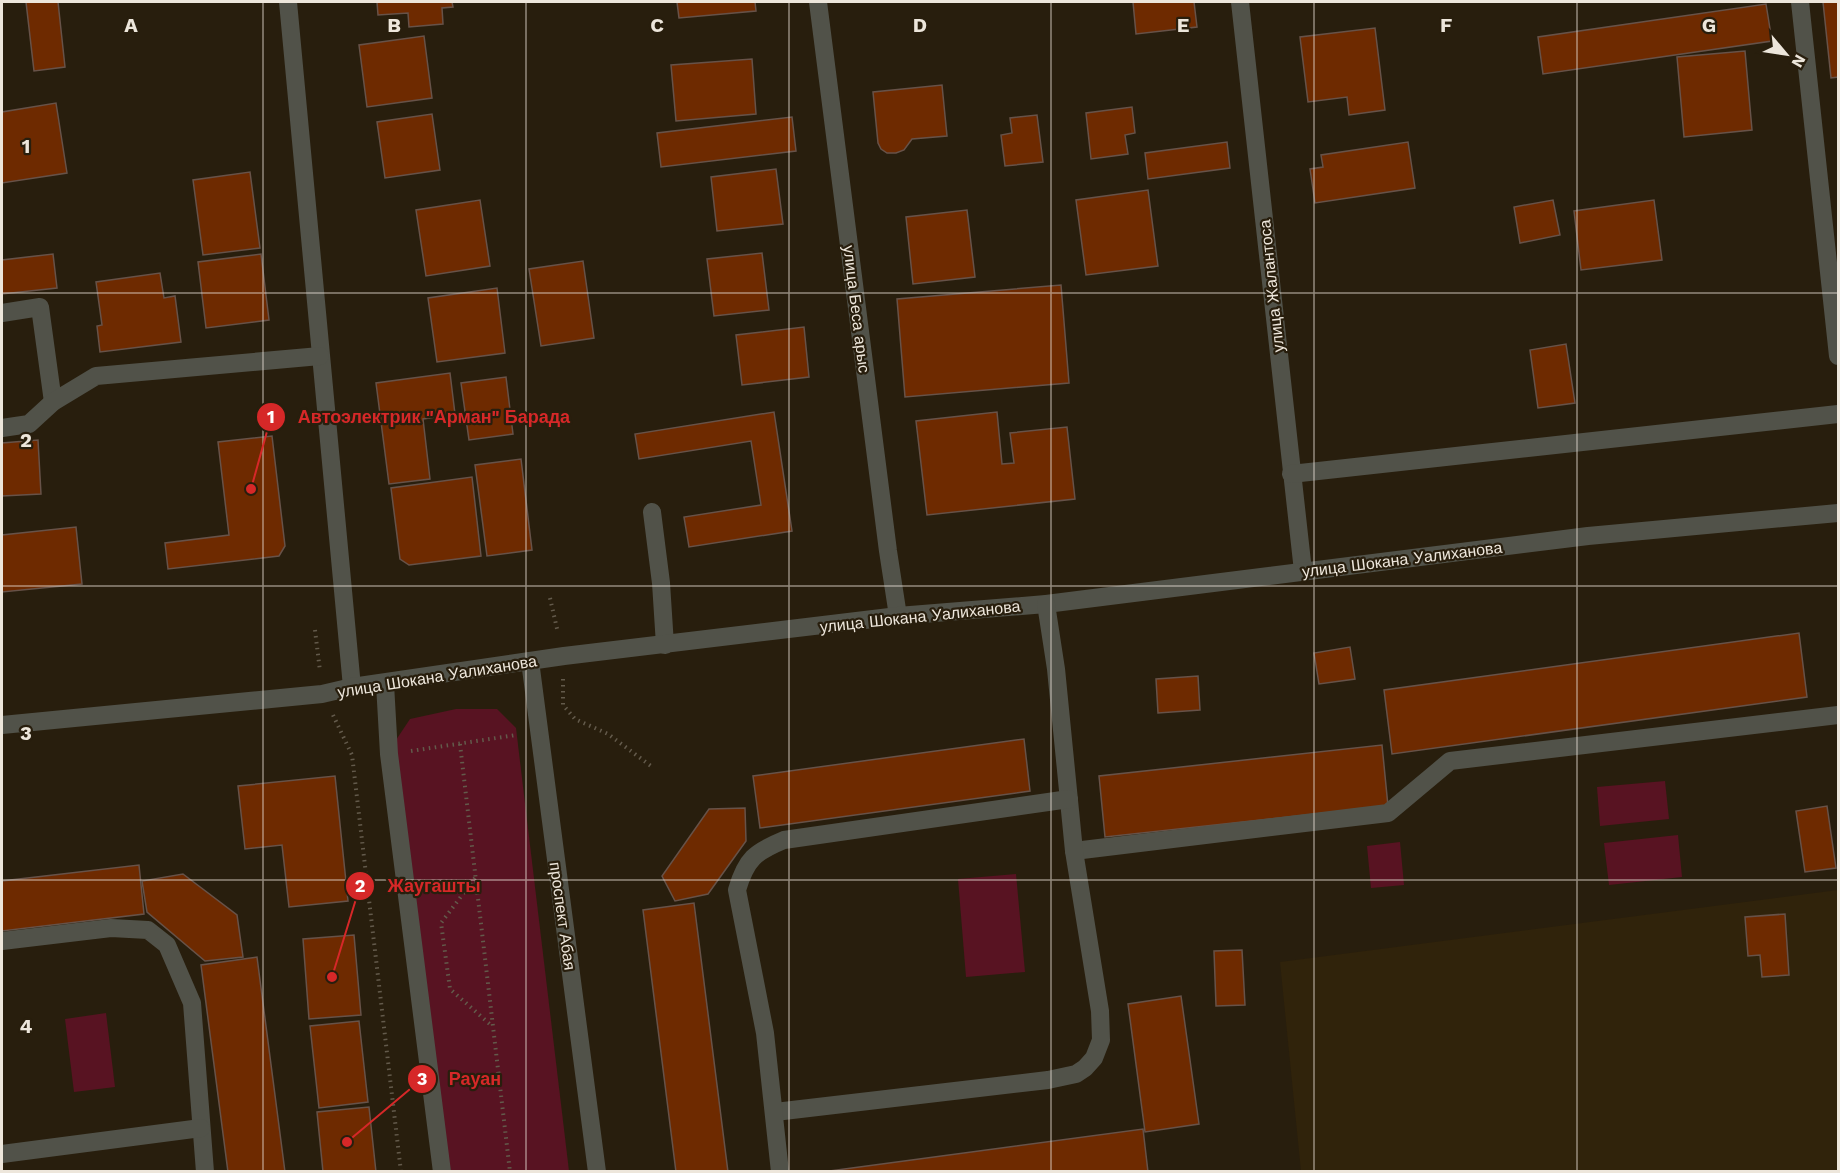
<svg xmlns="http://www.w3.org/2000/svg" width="1840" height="1173" viewBox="0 0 1840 1173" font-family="'Work Sans',sans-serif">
	<rect width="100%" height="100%" fill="#281e0d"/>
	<!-- built -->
	<path fill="#30230b" d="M1838,890V1171H1301L1280,962Z"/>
	<!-- green -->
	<g fill="#581322">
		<path d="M456,709H497L516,728L569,1171H445L392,746L410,719Z"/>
		<path d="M1665,781L1669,819L1600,826L1597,787Z"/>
		<path d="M1678,835L1682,877L1609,885L1604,843Z"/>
		<path d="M1400,842L1404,885L1371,888L1367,846Z"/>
		<path d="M1016,874L1025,972L966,977L958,879Z"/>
		<path d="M106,1013L115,1087L74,1092L65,1019Z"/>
	</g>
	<!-- building -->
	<g fill="#6e2a00" stroke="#675248" stroke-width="1.5">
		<path d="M26,2H58L65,67L34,71Z"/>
		<path d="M377,2H452L453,7L442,8L443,24L409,27L408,13L378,15Z"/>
		<path d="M677,2H755L756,11L679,18Z"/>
		<path d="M1133,2H1194L1197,27L1136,34Z"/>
		<path d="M1823,2H1838V77L1831,78Z"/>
		<path d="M1766,4L1772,41L1543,74L1538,37Z"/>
		<path d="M1375,28L1385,110L1349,115L1347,97L1308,102L1300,37Z"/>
		<path d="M424,36L432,98L367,107L359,45Z"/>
		<path d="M1745,51L1752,130L1684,137L1677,57Z"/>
		<path d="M752,59L756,114L676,121L671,65Z"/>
		<path d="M942,85L947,136L912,139L904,150L896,153H887L881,149L878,143L873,92Z"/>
		<path d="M56,103L67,173L2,183V112Z"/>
		<path d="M1132,107L1135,133L1125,135L1128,154L1091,159L1086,113Z"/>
		<path d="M432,114L440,170L385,178L377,122Z"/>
		<path d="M1037,115L1043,162L1005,166L1001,135L1012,133L1010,118Z"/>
		<path d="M792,117L796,151L661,167L657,133Z"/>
		<path d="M1227,142L1230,168L1148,179L1145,153Z"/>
		<path d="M1408,142L1415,188L1315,203L1310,169L1323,167L1321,155Z"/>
		<path d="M776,169L783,224L717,231L711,177Z"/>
		<path d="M250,172L260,248L203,255L193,180Z"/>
		<path d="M1148,190L1158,266L1086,275L1076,200Z"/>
		<path d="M480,200L490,266L426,276L416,210Z"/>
		<path d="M1553,200L1560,235L1520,243L1514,207Z"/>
		<path d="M1654,200L1662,260L1581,270L1574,211Z"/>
		<path d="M967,210L975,277L913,284L906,217Z"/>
		<path d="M762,253L769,310L714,316L707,259Z"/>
		<path d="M53,254L57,288L2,294V260Z"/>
		<path d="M261,254L269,320L206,328L198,262Z"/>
		<path d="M583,261L594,338L541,346L529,269Z"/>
		<path d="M160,273L164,298L175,296L181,342L100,352L97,326L102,325L96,282Z"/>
		<path d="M1061,285L1069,383L905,397L897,299Z"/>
		<path d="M497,288L505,353L437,362L428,298Z"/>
		<path d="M804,327L809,377L742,385L736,335Z"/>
		<path d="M1566,344L1575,403L1538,408L1530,350Z"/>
		<path d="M450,373L455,414L423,419L430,479L389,484L376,383Z"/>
		<path d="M506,377L513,434L469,440L461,383Z"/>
		<path d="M774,412L792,531L689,547L684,517L761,505L751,441L639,459L635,434Z"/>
		<path d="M997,412L1002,464L1014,463L1010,433L1067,427L1075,499L927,515L916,421Z"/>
		<path d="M272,436L285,546L279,556L168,569L165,543L229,535L218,442Z"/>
		<path d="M38,440L41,494L2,496V443Z"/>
		<path d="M521,459L532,550L487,556L475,465Z"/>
		<path d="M472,477L481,556L409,565L400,559L391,488Z"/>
		<path d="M76,527L82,584L2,592V535Z"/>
		<path d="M1799,633L1807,697L1392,754L1384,690Z"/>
		<path d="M1350,647L1355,679L1319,684L1314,653Z"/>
		<path d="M1198,676L1200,710L1158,713L1156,679Z"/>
		<path d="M1024,739L1030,791L760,828L753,776Z"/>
		<path d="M1382,745L1388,806L1105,837L1099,776Z"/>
		<path d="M335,776L348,901L289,907L282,845L245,849L238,786Z"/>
		<path d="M1827,806L1836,868L1805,872L1796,811Z"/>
		<path d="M745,808L746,841L708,894L675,901L662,876L709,809Z"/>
		<path d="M139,865L144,914L2,931V881Z"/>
		<path d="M183,874L237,915L243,957L205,961L147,912L142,881Z"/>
		<path d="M694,903L728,1172H676L643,910Z"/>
		<path d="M1785,914L1789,975L1762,977L1760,955L1748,956L1745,917Z"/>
		<path d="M354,935L361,1015L309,1019L303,939Z"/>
		<path d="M1242,950L1245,1005L1216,1006L1214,951Z"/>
		<path d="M257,957L285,1172H228L201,965Z"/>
		<path d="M1181,996L1199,1124L1145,1132L1128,1004Z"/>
		<path d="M359,1021L368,1102L319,1108L310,1026Z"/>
		<path d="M369,1107L376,1172H323L317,1112Z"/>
		<path d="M1143,1129L1148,1172H822Z"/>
	</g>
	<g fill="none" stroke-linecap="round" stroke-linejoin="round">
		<!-- path -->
		<g stroke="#635a4b" stroke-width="4" stroke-dasharray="1.5 4.5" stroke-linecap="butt">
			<path d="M550,598L558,633"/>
			<path d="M315,630L320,671"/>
			<path d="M563,679V705L575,719L608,734L651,766"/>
			<path d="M333,715L352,755L401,1172"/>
			<path d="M460,744L510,1172"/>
			<path d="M411,751L516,735"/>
			<path d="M475,878L441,923L450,989L492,1026"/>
		</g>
		<!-- minor -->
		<g stroke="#515249" stroke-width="18">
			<path d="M288,2L352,687"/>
			<path d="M818,2L888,551L898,616"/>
			<path d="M1240,2L1303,571"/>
			<path d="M1800,2L1838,356"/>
			<path d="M2,313L40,307L53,402"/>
			<path d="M2,428L29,424L53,402L96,376L320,356"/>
			<path d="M1291,474L1838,414"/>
			<path d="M652,512L661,583L665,645"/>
			<path d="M530,661L597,1172"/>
			<path d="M385,684L389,754L442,1172"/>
			<path d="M2,725L322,694L352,687L564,656L898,616L1046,604L1588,536L1838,513"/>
			<path d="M1074,851L1388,813L1450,761L1838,715"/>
			<path d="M2,941L111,928L148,930L167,945L192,1003L205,1172"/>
			<path d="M775,1112L1048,1080L1076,1074L1085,1068L1094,1058L1101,1040L1100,1011L1074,851L1056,669L1046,604"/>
			<path d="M2,1154L201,1128"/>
			<path d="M780,1172L765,1033L737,890C746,859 755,852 784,840L1069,799"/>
		</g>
	</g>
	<!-- grid -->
	<path fill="none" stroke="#ede6db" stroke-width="1.5" stroke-opacity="0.55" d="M263,2V1172M526,2V1172M789,2V1172M1051,2V1172M1314,2V1172M1577,2V1172M2,293H1838M2,586H1838M2,880H1838"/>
	<g text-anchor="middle" stroke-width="4.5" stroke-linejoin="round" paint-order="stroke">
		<!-- street labels -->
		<g font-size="16" fill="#ede6db" stroke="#281e0d">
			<text transform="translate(1271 286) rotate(-96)" y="6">улица Жалантоса</text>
			<text transform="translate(857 309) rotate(83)" y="6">улица Беса арыс</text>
			<text transform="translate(1402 559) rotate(-7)" y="6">улица Шокана Уалиханова</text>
			<text transform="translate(920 616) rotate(-6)" y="6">улица Шокана Уалиханова</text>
			<text transform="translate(437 676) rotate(-9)" y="6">улица Шокана Уалиханова</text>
			<text transform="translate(563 916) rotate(82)" y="6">проспект Абая</text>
		</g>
	</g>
	<g font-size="20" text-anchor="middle" font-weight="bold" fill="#ede6db" stroke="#281e0d" stroke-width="4.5" stroke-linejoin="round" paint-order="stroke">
		<text x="131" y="32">A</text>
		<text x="394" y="32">B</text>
		<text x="657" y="32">C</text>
		<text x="920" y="32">D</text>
		<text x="1183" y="32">E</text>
		<text x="1446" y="32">F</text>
		<text x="1709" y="32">G</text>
		<text x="26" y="153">1</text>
		<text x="26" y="447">2</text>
		<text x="26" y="740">3</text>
		<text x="26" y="1033">4</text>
	</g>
	<!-- callouts -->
	<path fill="none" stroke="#d62828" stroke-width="2" d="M251 489L271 417M332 977L360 886M347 1142L422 1079"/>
	<g fill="#d62828" stroke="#281e0d" stroke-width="2">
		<circle cx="251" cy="489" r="6"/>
		<circle cx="332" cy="977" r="6"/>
		<circle cx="347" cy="1142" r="6"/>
		<circle cx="271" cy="417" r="15"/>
		<circle cx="360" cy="886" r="15"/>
		<circle cx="422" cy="1079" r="15"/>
	</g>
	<g font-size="18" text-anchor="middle" font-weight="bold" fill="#fff">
		<text x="271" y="423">1</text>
		<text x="360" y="892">2</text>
		<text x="422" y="1085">3</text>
	</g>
	<g font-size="18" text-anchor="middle" font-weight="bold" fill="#d62828" stroke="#281e0d" stroke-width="4.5" stroke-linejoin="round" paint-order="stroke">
		<text x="434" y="423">Автоэлектрик "Арман" Барада</text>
		<text x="434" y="892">Жаугашты</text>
		<text x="475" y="1085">Рауан</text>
	</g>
	<!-- border -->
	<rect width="1840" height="1173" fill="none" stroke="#ede6db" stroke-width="6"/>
	<!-- north arrow -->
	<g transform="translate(1786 54) rotate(119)" stroke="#281e0d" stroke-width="4.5" paint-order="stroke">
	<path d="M0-4.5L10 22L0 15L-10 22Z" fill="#ede6db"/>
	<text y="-9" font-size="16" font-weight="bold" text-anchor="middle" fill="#ede6db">N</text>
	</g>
</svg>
